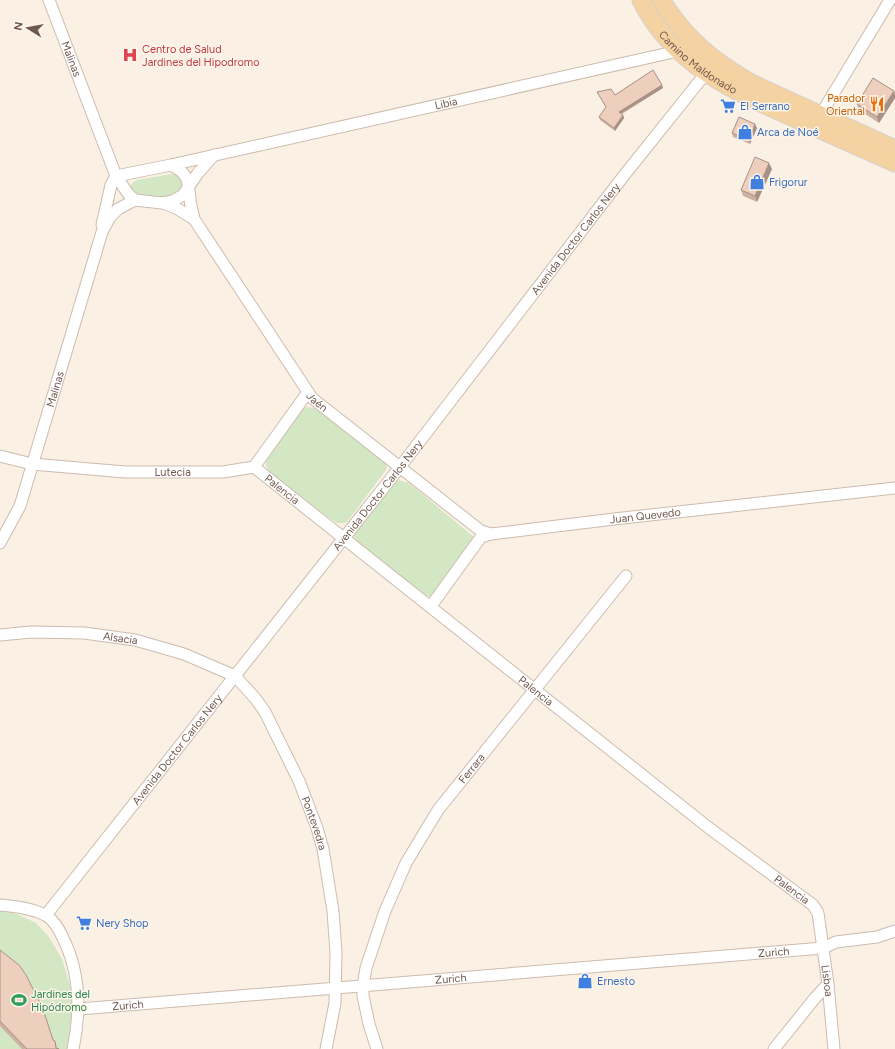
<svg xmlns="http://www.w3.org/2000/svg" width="895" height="1049" viewBox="0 0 895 1049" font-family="Figtree,sans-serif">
	<rect width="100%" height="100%" fill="#faf1e4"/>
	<!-- green -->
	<g fill="#d3e7c4">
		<path d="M177,173L185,177L182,191C179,193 176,194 173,195C165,197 130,200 131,187C131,183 134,182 137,180Z"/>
		<path d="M306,407L315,408L385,461L387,465L386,470L347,522L342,523H337L311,505L274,476L268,470L266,465V459L301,410Z"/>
		<path d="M399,480L409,483L475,538L432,597L424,595L357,542L354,536L356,531L396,481Z"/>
		<path d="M0,911L17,914L36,923L49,937L62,959L70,985L73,1014L68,1049H0Z"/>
	</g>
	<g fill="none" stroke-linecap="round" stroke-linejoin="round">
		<!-- minor casing -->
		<g stroke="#cdbbae" stroke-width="13">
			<g id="minor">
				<path id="s1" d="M49,0L116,176L129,195L135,200L162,203L173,201L183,195L198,173L214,155"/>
				<path d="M818,119L890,0"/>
				<path id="s2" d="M171,165C188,173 188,180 190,198C190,205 193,212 194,219L312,398L481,531L491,534"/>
				<path id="s3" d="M116,176L171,165L678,51"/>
				<path d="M163,203L176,208L194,219"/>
				<path d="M102,225L111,185L116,176"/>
				<path id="s4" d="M0,456L32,464L125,472H223L254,467L308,392"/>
				<path id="s5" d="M254,467L709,828L813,905L818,913L828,984L834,1049"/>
				<path id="s6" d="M0,543L20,506L102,232L110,217L118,209L135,200"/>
				<path id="s7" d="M431,606L481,537L491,534L614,519L895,488"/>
				<path id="s8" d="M0,635L31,632L84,633L135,640L184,654L235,676L255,698L265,712L299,781L317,828L323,849L333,911L336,953L335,1003L326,1049"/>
				<path d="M0,905C13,906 33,909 45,915C52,918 59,929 62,936C80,971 81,1011 73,1049"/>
				<path id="s9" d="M46,915L400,467L622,178L706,73"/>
				<path id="s10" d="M79,1009L823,948L836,942L877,937L895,931"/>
				<path id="s11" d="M377,1049L369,1024L363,996V986L366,968L385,911L406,863L438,810L626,576"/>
				<path d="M774,1049L815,998L828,984"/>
			</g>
		</g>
		<!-- primary casing -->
		<g stroke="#d7d0cd" stroke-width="19">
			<g id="primary">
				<path id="s12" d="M641,0C675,70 747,97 814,127C841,139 868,151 895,163"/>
				<path d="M661,0C687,40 712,61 753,84L895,149"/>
			</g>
		</g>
		<!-- minor -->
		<use href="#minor" stroke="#fff" stroke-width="11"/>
		<!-- primary -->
		<use href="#primary" stroke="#f5d2a1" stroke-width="17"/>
	</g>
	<!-- wall -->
	<g fill="#cdb2a3">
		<path d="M662,85L663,88L622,114L623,115L624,118L615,131L600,120L599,117L606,107L597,92L615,95Z"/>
		<path d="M894,91L895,94V98L879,123L859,110L857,104Z"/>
		<path d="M757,128L750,144L733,137L732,133Z"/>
		<path d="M772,169L757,202L743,196L741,190Z"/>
		<path d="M0,950L54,1040L55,1041L57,1048L59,1049H22L0,1026Z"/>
	</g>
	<!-- shaded-wall -->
	<g fill="#a79185">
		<path d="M662,85L663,88L620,114L619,112Z"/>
		<path d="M894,91L895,94V98L879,123L877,117Z"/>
		<path d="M623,115L624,118L615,131L614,128Z"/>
		<path d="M755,124L757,128L750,144L749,140Z"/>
		<path d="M769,163L772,169L757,202L755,196Z"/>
	</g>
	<!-- building -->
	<g fill="#eecfbe" stroke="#a79185">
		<path d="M653,70L662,85L619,112L623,115L614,128L599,117L606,107L597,92L611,89L615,95Z"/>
		<path d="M873,78L894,91L877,117L857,104Z"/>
		<path d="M739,117L755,124L749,140L732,133Z"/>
		<path d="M755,157L769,163L755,196L741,190Z"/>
		<path d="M0,950L19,965L26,975L43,1009L53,1040L55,1041L56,1048L59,1049H27L0,1021Z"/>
	</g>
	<!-- icons -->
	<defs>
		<g id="hospital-bare" transform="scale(1.2)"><path d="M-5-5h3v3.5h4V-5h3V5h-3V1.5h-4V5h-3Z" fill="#e0444e" stroke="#fef5ea" stroke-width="2.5" paint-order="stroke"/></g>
		<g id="restaurant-bare" transform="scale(1.2)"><path d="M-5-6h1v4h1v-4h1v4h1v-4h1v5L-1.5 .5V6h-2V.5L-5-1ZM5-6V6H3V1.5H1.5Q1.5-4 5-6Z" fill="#e8710a" stroke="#fef5ea" stroke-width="2.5" paint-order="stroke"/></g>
		<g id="supermarket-bare" transform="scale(1.2)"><path d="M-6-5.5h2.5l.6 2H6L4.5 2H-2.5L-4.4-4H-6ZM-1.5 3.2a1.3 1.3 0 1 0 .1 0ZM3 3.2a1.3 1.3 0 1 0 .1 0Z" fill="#3f7fe0" stroke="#fef5ea" stroke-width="2.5" paint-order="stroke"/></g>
		<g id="shop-bare" transform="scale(1.2)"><path d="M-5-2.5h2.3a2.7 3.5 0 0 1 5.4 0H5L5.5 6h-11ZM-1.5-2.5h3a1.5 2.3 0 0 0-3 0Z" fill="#3f7fe0" stroke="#fef5ea" stroke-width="2.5" paint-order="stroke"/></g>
		<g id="stadium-bare" transform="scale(1.2)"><path d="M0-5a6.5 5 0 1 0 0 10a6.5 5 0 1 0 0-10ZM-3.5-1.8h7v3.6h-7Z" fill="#2e9e5b" stroke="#fef5ea" stroke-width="2.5" paint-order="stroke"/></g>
	</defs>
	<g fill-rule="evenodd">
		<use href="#hospital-bare" x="130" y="55"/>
		<use href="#restaurant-bare" x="877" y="104"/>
		<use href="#supermarket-bare" x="728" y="106"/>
		<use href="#shop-bare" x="745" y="132"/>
		<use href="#shop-bare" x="757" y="182"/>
		<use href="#supermarket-bare" x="84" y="923"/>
		<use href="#shop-bare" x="585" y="981"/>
		<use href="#stadium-bare" x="19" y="1000"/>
	</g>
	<g text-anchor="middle" stroke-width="3" stroke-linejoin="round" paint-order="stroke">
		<!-- health labels -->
		<g font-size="11" fill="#be3a42" stroke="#fef5ea" text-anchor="start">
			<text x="142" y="53">Centro de Salud<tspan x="142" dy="13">Jardines del Hipodromo</tspan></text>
		</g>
		<!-- street labels -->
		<g font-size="11" fill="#71584c" stroke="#fef5ea">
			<text dy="4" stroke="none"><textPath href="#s1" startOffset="63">Malinas</textPath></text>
			<text dy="4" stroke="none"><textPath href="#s12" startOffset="86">Camino Maldonado</textPath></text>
			<text dy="4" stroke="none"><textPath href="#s3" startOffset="338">Libia</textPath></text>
			<text dy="4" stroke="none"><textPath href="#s9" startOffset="859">Avenida Doctor Carlos Nery</textPath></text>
			<text dy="4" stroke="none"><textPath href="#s6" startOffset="164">Malinas</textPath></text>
			<text dy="4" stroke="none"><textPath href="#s2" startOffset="283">Jaén</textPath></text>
			<text dy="4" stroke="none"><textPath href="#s4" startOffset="174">Lutecia</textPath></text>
			<text dy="4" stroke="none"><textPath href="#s5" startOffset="36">Palencia</textPath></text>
			<text dy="4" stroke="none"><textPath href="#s9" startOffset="535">Avenida Doctor Carlos Nery</textPath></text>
			<text dy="4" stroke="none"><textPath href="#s7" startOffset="251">Juan Quevedo</textPath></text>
			<text dy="4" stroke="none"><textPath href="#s8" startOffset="121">Alsacia</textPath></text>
			<text dy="4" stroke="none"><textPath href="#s5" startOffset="360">Palencia</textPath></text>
			<text dy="4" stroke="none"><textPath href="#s9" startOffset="211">Avenida Doctor Carlos Nery</textPath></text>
			<text dy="4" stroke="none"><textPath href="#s11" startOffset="311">Ferrara</textPath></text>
			<text dy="4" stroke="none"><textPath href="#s8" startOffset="411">Pontevedra</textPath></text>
			<text dy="4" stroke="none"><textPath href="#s5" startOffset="684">Palencia</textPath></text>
			<text dy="4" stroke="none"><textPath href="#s10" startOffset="697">Zurich</textPath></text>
			<text dy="4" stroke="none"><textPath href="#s10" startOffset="373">Zurich</textPath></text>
			<text dy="4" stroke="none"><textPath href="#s5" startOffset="788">Lisboa</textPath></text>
			<text dy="4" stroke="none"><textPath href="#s10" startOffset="49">Zurich</textPath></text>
		</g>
		<!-- food labels -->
		<g font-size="11" fill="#c56008" stroke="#fef5ea" text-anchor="end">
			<text x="865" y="102">Parador<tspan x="865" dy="13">Oriental</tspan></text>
		</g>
		<!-- shop labels -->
		<g font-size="11" fill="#366cbe" stroke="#fef5ea" text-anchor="start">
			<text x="740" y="110">El Serrano</text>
			<text x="757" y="136">Arca de Noé</text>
			<text x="769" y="186">Frigorur</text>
			<text x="96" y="927">Nery Shop</text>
			<text x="597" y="985">Ernesto</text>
		</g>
		<!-- leisure labels -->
		<g font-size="11" fill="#27864d" stroke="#fef5ea" text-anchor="start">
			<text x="31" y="998">Jardines del<tspan x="31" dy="13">Hipódromo</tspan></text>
		</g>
	</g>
	<!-- north arrow -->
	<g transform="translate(28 28) rotate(281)" stroke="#fef5ea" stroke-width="3" paint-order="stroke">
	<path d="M0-3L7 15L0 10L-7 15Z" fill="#71584c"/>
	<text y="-6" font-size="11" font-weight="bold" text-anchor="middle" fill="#71584c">N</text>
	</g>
</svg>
